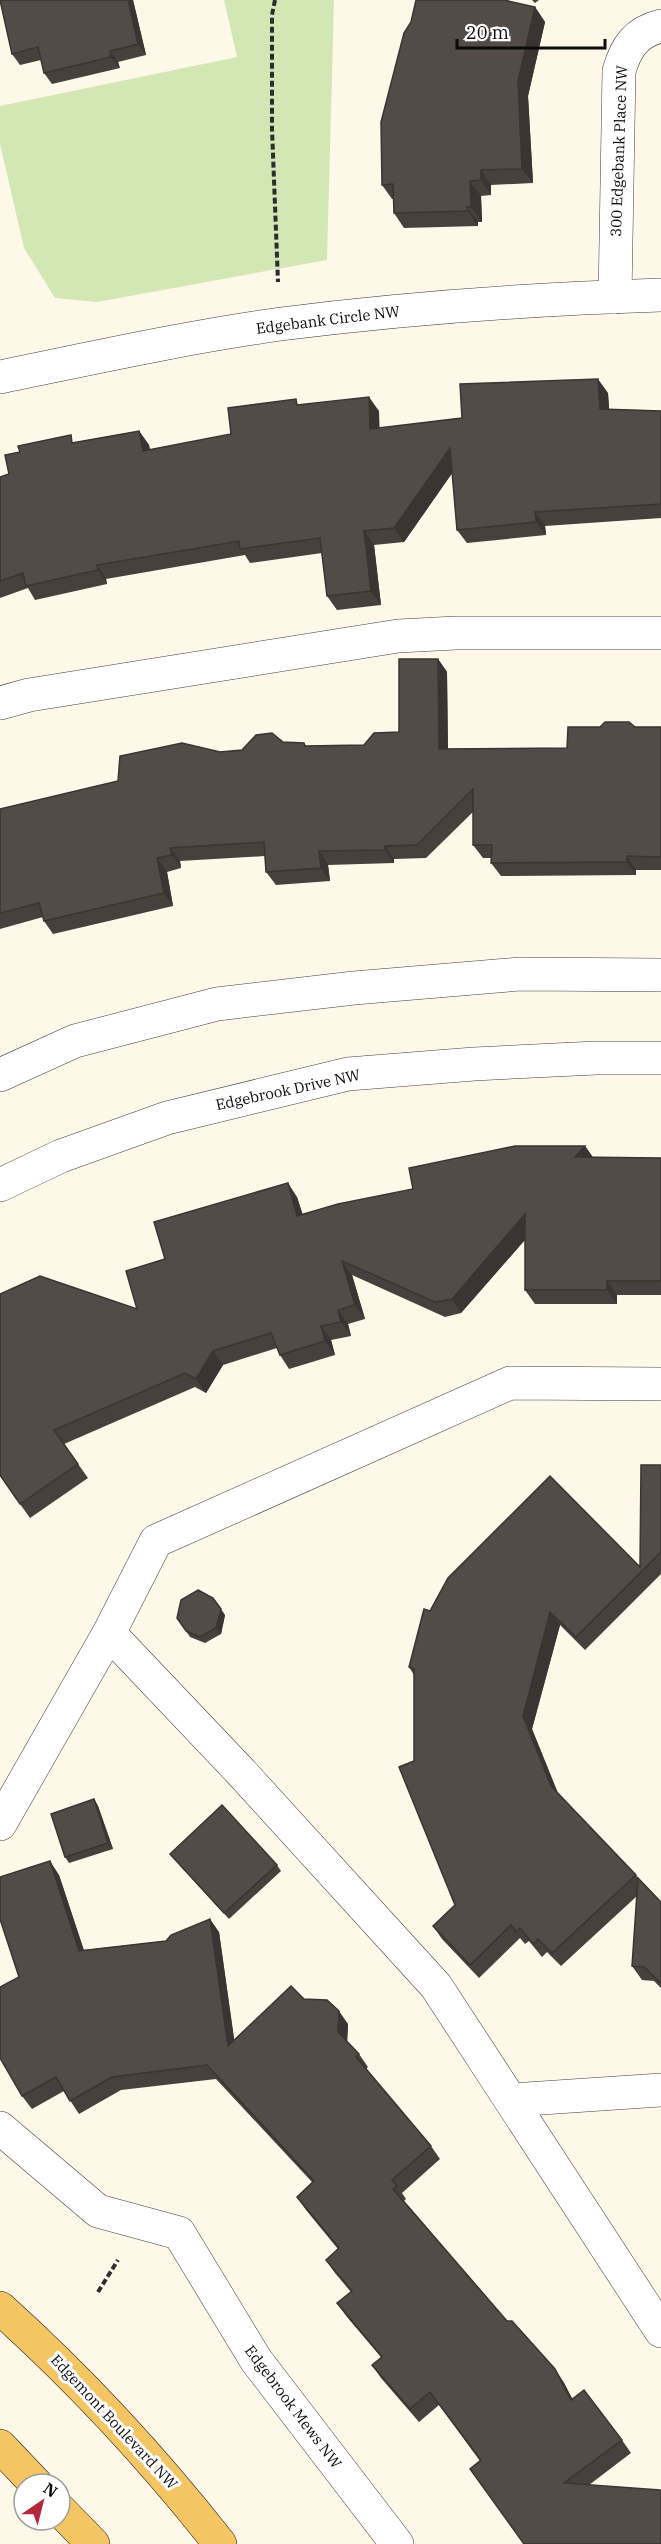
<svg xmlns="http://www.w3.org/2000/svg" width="661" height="2544" viewBox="0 0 661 2544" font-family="'IBM Plex Serif',serif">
	<rect width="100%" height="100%" fill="#fef8e9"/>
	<!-- green -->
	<path fill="#d3e7b5" d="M224,0H334L327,260L97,302L55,298L24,248L0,144V106L237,57Z"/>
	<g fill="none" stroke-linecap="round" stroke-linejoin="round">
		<!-- minor casing -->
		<g stroke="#3e3e3e" stroke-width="34">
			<g id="minor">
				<path d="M615,297L619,71C626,47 636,32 661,26"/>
				<path d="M0,377C93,358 187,337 281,324C407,308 534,299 661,295"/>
				<path d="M0,703L29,695L398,636L456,633H661"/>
				<path d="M0,1075L75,1041L217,1004L354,988L520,974L661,975"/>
				<path d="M0,1185L61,1156L167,1118L348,1074L474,1064L596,1058H661"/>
				<path d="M109,1633L240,1771L436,1986L661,2331"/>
				<path d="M0,1824L109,1633L156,1541L510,1383L661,1384"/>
				<path d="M512,2100L661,2090"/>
				<path d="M0,2128L98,2211L179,2233L256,2360L397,2544"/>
			</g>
		</g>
		<!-- major casing -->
		<g stroke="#1c1c1c" stroke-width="34">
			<g id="major">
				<path d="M0,2308C80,2380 154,2460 220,2544"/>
				<path d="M0,2446L36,2484"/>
				<path d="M60,2510L93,2544"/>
			</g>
		</g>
		<!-- path -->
		<g stroke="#2d2d2d" stroke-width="4" stroke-dasharray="6 3" stroke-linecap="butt">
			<path d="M275,0L272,15V129L278,282"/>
			<path d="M98,2292L118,2260"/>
		</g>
		<!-- minor -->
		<use href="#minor" stroke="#fff" stroke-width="33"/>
		<!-- major -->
		<use href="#major" stroke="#f4c563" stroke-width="33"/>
	</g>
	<!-- wall -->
	<g fill="#47403d">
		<path d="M0,0H133L146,55L118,62L120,68L52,84L44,73L41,60L20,65L12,54Z"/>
		<path d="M532,0H539L535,3Z"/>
		<path d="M535,7L545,22L528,96L533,183L491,185V195L481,196L482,222H478V226L404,228L394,213L393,199H392L382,185Z"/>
		<path d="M608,393L609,409L661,411V518L545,526L546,535L467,543L457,530L452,473L404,542L374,545L381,605L337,610L327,596L322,553L250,563L245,555L106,579L107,584L35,600L28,588L0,598V477L9,474L76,442L139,431L149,445L150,450L231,434L300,404L379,411V428L462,418Z"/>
		<path d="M438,659L447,672L448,749L567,748L635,727H661V870H636V875L501,876L491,863L492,858H483L473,845V812L426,858L394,859V863L328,865L330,881L276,885L266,872L265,856L180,861L181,868L167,872L173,906L53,934L44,921L43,917L0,929V809L118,781L220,752L242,750L283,742L304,743L306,746L364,745L399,732Z"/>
		<path d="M585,1146L593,1158H661V1295H617V1304H535L525,1290V1240L461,1313L445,1317L352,1275L365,1319L348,1324L351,1336L331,1340L335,1355L289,1369L280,1355L277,1348L223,1365L206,1393L195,1387L64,1444L88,1478L30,1518L0,1476L137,1309L165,1259L297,1197L303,1215L413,1189Z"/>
		<path d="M661,1465V1574L585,1650L560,1625L532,1729L558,1793L661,1902V1988L654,1981L642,1980L632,1966L637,1896L561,1966L547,1952L542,1957L529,1941L525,1944L520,1938L479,1978L442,1939L433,1926L455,1905L414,1761V1675L409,1667L430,1611L640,1567Z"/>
		<path d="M225,1615L221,1634L205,1643L190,1637L177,1618Z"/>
		<path d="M94,1799L98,1806L113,1849L69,1863L65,1857Z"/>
		<path d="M170,1854L277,1865L281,1871L229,1919L175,1860Z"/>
		<path d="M59,1875L84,1950L166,1941L219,1932L234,2040L304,1999L348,2024L347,2042L359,2054L368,2067L366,2069L431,2146L440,2159L402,2193L406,2199L404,2201L507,2321L555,2369L564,2383L572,2399L622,2440L631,2453L589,2485L661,2544L480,2461L439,2405L419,2422L381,2378L372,2365L381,2357L347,2317L337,2303L351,2292L335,2273L326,2260L338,2249L306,2210L297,2197L312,2182L216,2079L121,2090L79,2114L64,2091L32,2109L22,2096L19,1977Z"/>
	</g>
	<!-- shaded-wall -->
	<g fill="#3a3432">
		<path d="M128,0H133L146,55L138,44Z"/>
		<path d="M535,7L545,22L528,96L533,183L522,169L518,81Z"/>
		<path d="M110,51L118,62L120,68L111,57Z"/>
		<path d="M481,170L491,185V195L481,180Z"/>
		<path d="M470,181L481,196L482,222L471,207Z"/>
		<path d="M467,207L478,222V226L468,211Z"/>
		<path d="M598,379L608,393L610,423L600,409Z"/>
		<path d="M369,397L379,411L380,443L370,429Z"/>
		<path d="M139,431L149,445L153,465L143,451Z"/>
		<path d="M450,448L460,462L404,542L394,528Z"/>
		<path d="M535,512L545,526L546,535L536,522Z"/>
		<path d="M364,531L374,545L381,605L371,591Z"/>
		<path d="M97,565L106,579L107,584L98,570Z"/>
		<path d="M438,659L447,672L448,762L439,749Z"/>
		<path d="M385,846L394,859V863L385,850Z"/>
		<path d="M170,848L180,861L181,868L172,855Z"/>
		<path d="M319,851L328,865L330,881L321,868Z"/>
		<path d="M627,856L636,870V875L627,862Z"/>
		<path d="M157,858L167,872L173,906L164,893Z"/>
		<path d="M585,1146L595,1160L575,1157Z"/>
		<path d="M288,1183L297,1197L307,1230L297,1216Z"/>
		<path d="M525,1214L535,1228L461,1313L452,1299Z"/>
		<path d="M342,1261L352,1275L365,1319L355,1305Z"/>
		<path d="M607,1281L617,1295V1304L607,1290Z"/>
		<path d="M338,1310L348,1324L351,1336L341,1322Z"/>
		<path d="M321,1326L331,1340L335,1355L325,1341Z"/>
		<path d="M213,1351L223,1365L206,1393L196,1379Z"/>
		<path d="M221,1609L225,1615L221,1634L216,1628Z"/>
		<path d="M550,1612L560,1625L532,1729L560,1799L551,1786L523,1716Z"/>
		<path d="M94,1799L98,1806L113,1849L108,1843Z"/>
		<path d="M50,1861L59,1875L88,1964L79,1951Z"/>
		<path d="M210,1919L219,1932L237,2059L228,2046Z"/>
		<path d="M339,2011L348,2024L347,2045L338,2032Z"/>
		<path d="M555,2369L564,2383L580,2413L571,2400Z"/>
	</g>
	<!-- building -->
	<g fill="#534b47" stroke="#3a3432" stroke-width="1.5">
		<path d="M0,0H128L138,44L110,51L111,57L44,73L38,47L12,54Z"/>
		<path d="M416,0H504L535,7L518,81L522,169L481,170V180L470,181L471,207H467L468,211L394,213L393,184L382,185L381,122L404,33L411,22Z"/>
		<path d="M598,379L600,409L661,411V504L535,512L536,522L457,530L450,448L394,528L364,531L371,591L327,596L320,538L240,549L239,541L97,565L98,570L26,586L23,573L0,581V477L9,474L5,455L20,452L18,446L71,435L72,443L139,431L143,451L231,434L228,408L296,399L297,405L369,397L370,429L462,418L460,384Z"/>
		<path d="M399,659H438L439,749L567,748L568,727H600L605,722H629L635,727H661V857L627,856V862L491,863L492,845H473V789L417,845L385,846V850L319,851L321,868L266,872L264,842L170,848L172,855L157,858L164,893L44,921L39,903L0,913V809L118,781L120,756L182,743L220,752L242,750L256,735L272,733L283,742L304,743L305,746L364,745L374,733L399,732Z"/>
		<path d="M515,1146H585L575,1157L661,1158V1281H607V1290H525V1214L452,1299L435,1302L342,1261L355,1305L338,1310L341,1322L321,1326L325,1341L280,1355L271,1333L213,1351L196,1379L185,1373L54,1430L78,1464L20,1504L0,1475V1294L40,1276L137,1309L126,1271L165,1259L154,1222L288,1183L297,1216L338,1204L413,1189L409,1168Z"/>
		<path d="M641,1465H661V1552L576,1637L550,1612L523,1716L551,1786L636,1875L552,1953L538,1939L533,1944L520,1928L516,1932L511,1925L470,1965L433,1926L455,1905L399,1767L414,1761V1669L409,1667L424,1609L430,1611L448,1578L550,1476L640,1567Z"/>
		<path d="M198,1590L213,1598L221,1609L216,1628L200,1637L186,1631L177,1618L181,1600Z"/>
		<path d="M94,1799L108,1843L65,1857L51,1814Z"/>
		<path d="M222,1805L277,1865L224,1913L170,1854Z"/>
		<path d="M50,1861L79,1951L166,1941L171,1935L210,1919L228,2046L291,1986L304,1999L327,2000L339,2011L338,2032L359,2054L356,2057L431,2146L392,2180L397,2186L393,2189L507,2321H512L555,2369L571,2400L584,2390L622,2440L564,2483L660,2490L661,2491V2544H524L470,2469L481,2460L430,2392L410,2409L372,2365L382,2357L337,2303L352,2291L326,2260L339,2248L297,2197L314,2181L207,2065L112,2077L70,2101L56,2077L22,2096L0,2058V1987L19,1977L0,1919V1877Z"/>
		<path d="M638,1878L661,1902V1983L644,1967L632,1966Z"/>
	</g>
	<g text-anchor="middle" stroke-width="6" stroke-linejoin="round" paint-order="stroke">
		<!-- street labels -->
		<g font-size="15" fill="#0b0b0b" stroke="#fff">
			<text transform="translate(619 151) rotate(-88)" y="5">300 Edgebank Place NW</text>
			<text transform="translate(328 320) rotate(-7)" y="5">Edgebank Circle NW</text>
			<text transform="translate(288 1090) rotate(-12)" y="5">Edgebrook Drive NW</text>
			<text transform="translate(293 2407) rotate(53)" y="5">Edgebrook Mews NW</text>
			<text transform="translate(114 2422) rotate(47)" y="5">Edgemont Boulevard NW</text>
		</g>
	</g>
	<!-- north arrow -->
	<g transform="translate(42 2502) rotate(35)"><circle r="28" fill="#ffffff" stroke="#9d9d9d" stroke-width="1.5"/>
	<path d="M0-4.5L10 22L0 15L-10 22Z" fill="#b5283b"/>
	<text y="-9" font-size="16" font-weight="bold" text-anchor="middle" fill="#0b0b0b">N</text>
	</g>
	<!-- scale -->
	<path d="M457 39v9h148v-9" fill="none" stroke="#0b0b0b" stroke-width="3"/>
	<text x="466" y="39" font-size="18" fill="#0b0b0b" stroke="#ffffff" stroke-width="4.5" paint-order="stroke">20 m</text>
</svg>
